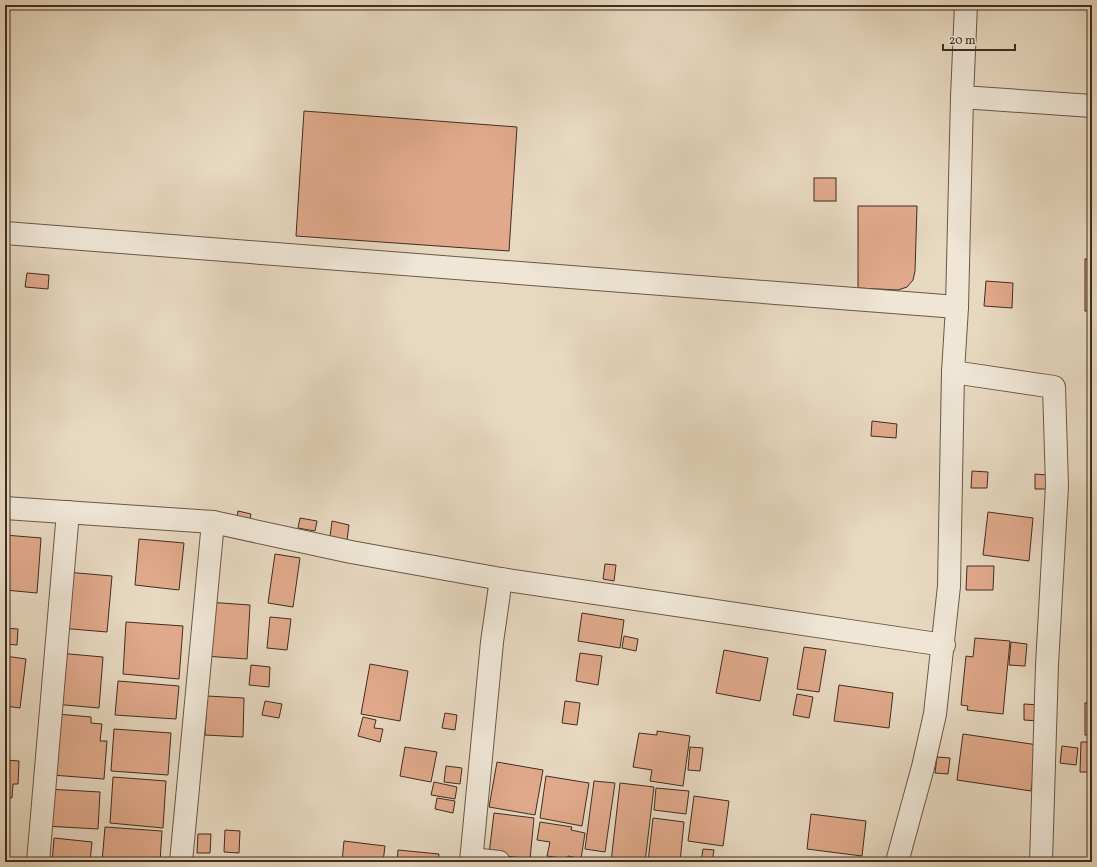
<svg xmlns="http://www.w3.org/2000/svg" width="1097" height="867" viewBox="0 0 1097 867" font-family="Vollkorn,serif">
	<rect width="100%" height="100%" fill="#e7d8c0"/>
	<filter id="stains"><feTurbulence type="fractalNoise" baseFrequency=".005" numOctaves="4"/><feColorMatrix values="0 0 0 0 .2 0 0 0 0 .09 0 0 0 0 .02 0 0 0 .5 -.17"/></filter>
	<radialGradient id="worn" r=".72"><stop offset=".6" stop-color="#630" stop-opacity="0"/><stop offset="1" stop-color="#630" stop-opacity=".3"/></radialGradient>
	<!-- building -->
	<g fill="#e0a98b" stroke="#412d1f">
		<path d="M304,111L517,127L509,251L296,236Z"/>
		<rect x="814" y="178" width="22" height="23"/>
		<path d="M858,206H917L915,271L913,280L907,287L898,290L858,288Z"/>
		<rect x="1085" y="259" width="7" height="52"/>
		<path d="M27,273L49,275L48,289L25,287Z"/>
		<path d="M986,281L1013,283L1012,308L984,306Z"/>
		<path d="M872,421L897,424L896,438L871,436Z"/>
		<path d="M972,471L988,472L987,488H971Z"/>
		<path d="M1035,474L1047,475V489H1035Z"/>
		<path d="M238,511L251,514L249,525L236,522Z"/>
		<path d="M988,512L1033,518L1029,561L983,555Z"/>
		<path d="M300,518L317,521L315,531L298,528Z"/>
		<path d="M332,521L349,525L347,540L330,537Z"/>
		<path d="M5,535L41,538L37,593L5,590Z"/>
		<path d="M139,539L184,543L179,590L135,585Z"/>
		<path d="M275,554L300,558L293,607L268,603Z"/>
		<path d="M605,564L616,565L614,581L603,579Z"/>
		<path d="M967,566H994L993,590H966Z"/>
		<path d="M66,572L112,576L107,632L60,628Z"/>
		<path d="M207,602L250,605L247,659L204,656Z"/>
		<path d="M582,613L624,620L620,648L578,641Z"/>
		<path d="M270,617L291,619L287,650L267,648Z"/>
		<path d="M126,622L183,626L179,679L123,674Z"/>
		<path d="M5,628L18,629L17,645L5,644Z"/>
		<path d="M624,636L638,639L636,651L622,648Z"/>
		<path d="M975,638L1010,641L1003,714L967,710L968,706L961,705L966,656L973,657Z"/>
		<path d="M1011,642L1027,644L1025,666L1009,665Z"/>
		<path d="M804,647L826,650L819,692L797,689Z"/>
		<path d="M724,650L768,658L760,701L716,693Z"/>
		<path d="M58,653L103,657L99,708L54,704Z"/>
		<path d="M580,653L602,656L598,685L576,681Z"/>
		<path d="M5,656L26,659L20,708L5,706Z"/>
		<path d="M370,664L408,671L400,721L361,714Z"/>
		<path d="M251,665L270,667L269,687L249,685Z"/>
		<path d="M118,681L179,686L176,719L115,715Z"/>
		<path d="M839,685L893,693L889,728L834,721Z"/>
		<path d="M797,694L813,697L809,718L793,715Z"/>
		<path d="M207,696L244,698L243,737L205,735Z"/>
		<path d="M265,701L282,704L279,718L262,715Z"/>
		<path d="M565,701L580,703L577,725L562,723Z"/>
		<rect x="1085" y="703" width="7" height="32"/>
		<path d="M1024,704L1040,705L1039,721L1024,720Z"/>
		<path d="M445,713L457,715L455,730L442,728Z"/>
		<path d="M57,714L91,717V723L102,724L100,741H107L104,779L52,775Z"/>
		<path d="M363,717L376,720L374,728L383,729L380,742L358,736Z"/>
		<path d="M114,729L171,733L168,775L111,771Z"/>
		<path d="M657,731L690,736L683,786L650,781L652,770L633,767L639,733L657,735Z"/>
		<path d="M963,734L1038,745L1031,791L957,780Z"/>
		<path d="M1081,742H1092V772H1080Z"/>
		<path d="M1062,746L1078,748L1076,765L1060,763Z"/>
		<path d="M405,747L437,752L431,782L400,776Z"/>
		<path d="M690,747L703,748L700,771L688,770Z"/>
		<path d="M937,757L950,758L948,774L935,773Z"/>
		<path d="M5,760L19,761L18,784H13L12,798L5,797Z"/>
		<path d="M497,762L543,770L535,815L489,807Z"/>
		<path d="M446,766L462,768L460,784L444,782Z"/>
		<path d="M546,776L589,783L582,826L540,818Z"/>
		<path d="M113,777L166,781L163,828L110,823Z"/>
		<path d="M594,781L615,783L605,852L585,849Z"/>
		<path d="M434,782L457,787L455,799L431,795Z"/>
		<path d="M620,783L654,787L645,862H611Z"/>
		<path d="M656,788L689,791L686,814L654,810Z"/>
		<path d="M47,789L100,792L98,829L45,826Z"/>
		<path d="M694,796L729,801L723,846L688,841Z"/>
		<path d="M437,798L455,801L453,813L435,809Z"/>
		<path d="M494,813L534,818L530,859L489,854Z"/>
		<path d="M811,814L866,821L862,856L807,849Z"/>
		<path d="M5,817L9,818L6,862H5Z"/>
		<path d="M653,818L684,822L680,862H648Z"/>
		<path d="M540,822L572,827L571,830L585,833L581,859L568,856L567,859L547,856L550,842L537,840Z"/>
		<path d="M105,827L162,831L160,862H102Z"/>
		<path d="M225,830L240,831L239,853L224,852Z"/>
		<path d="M198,834H211L210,853H197Z"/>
		<path d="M54,838L92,842L90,862H52Z"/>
		<path d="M344,841L385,846L383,862H342Z"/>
		<path d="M703,849L714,850L712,862H701Z"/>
		<path d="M398,850L439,854L438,862H397Z"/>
		<path d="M817,859L841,862H817Z"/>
	</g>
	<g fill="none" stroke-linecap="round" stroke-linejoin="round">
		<!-- minor casing -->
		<g stroke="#6a5847" stroke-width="24">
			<g id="minor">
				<path d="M962,97L1092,106"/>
				<path d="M5,233L957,307"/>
				<path d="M953,372L1054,387L1057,486L1047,665L1041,862"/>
				<path d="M5,508L213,522L351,552L501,579L944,645"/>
				<path d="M471,859L499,862"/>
				<path d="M38,862L68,512"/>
				<path d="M181,862L213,522"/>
				<path d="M471,862L492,642L501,579"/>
				<path d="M897,862L923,767L935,714L949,586L953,372L957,307L962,97L966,5"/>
			</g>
		</g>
		<!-- minor -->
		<use href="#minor" stroke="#efe6d6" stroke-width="22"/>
	</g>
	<!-- margin -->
	<rect width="1097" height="867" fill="none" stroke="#e7d8c0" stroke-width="20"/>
	<rect x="6" y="6" width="1085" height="855" fill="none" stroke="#412d1f" stroke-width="2"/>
	<rect x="10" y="10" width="1077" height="847" fill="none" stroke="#412d1f"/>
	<!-- scale -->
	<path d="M943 44v6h72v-6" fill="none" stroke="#412d1f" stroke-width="2"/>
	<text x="949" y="44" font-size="12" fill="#412d1f" stroke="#efe6d6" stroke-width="3" paint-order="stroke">20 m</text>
	<rect width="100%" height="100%" filter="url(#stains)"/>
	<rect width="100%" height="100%" fill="url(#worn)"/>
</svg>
